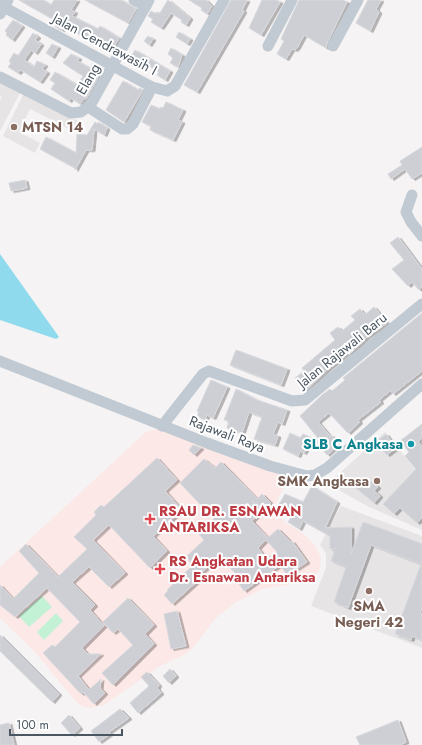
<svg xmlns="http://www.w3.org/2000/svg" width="422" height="745" viewBox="0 0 422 745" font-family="Jost,sans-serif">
	<defs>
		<filter id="shadow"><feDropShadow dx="3" dy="1.5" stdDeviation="0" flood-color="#0004"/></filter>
	</defs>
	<rect width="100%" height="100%" fill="#f5f3f3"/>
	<!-- education -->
	<g fill="#e6e4e5">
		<path d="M0,82L20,93L0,131V101L2,97L0,96Z"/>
		<path d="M24,93L80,122L75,132L30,109L19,132L40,143L35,153L3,136Z"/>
		<path d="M385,432L415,469L414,471L422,479V530L369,507L328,484Z"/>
		<path d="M341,506L422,536V648L311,606L326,568V553L320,545Z"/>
	</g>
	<!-- medical -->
	<path fill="#fce8e6" d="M161,428L289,476L273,509L286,523L305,535L316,547L321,558L319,571L311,581L263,589L236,602L215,619L192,649L184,655L160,666L104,705L89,708L79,705L33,650L0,618V567L146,432Z"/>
	<!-- green -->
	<g fill="#c3f1d5">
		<path d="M42,596L52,607L29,627L19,616Z"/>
		<path d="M56,613L63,621L44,640L37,632Z"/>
	</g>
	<!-- water -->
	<path fill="#90daee" d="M0,254L59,337L56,339L0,320Z"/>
	<!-- building -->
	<g fill="#cdcfd5" stroke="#d7d9de" fill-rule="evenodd" filter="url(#shadow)">
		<path d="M19,0H43L51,5L54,0H77L71,10L75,12L72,16L98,29L100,26L119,38L111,52L89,39L88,40L66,26L62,30L55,27L56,21Z"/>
		<path d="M85,0H121L136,9L128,23Z"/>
		<path d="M168,0L190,18L186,25L181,22L182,20L171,13L161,28L151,22L153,19L148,16L151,11L156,14L157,12L160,13Z"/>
		<path d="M189,0H206L212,6L207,14L201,10L202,8Z"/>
		<path d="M231,0H247L242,10L244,11L197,92L184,85Z"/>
		<path d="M262,0H276L280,2L261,35L249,28Z"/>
		<path d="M299,0H342L347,2L327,43L326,48L304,35L297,48L295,50L292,49L286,59L277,54L284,41L281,39Z"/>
		<path d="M368,0H381L376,9L379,12L370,31L356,23Z"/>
		<path d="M13,20L22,26L12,40L6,35L7,33L5,31Z"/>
		<path d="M179,32L190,39L187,44L176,37Z"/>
		<path d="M33,33L38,37L35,40L41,44L35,53L31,50L24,60L34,67L37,61L45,65L42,69L47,72L40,82L21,70L18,73L8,67L11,63L9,61L14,53L18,56Z"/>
		<path d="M148,36L153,39L149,45L144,41Z"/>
		<path d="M52,44L58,47L52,57L46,53Z"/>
		<path d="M171,48L182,55L178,67L170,63L173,58L168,54Z"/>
		<path d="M135,50L170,71L165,80L157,75L159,72L144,63L142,66L133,60L135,57L132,55Z"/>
		<path d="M71,54L79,58L77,61L90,68L93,63L100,67L97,72L100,74L86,99L84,98L80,104L71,98L69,101L51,89L55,83L50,80L55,72L77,85L83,76L63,63Z"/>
		<path d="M123,81L138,90L140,88L143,90L124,122L106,110Z"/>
		<path d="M166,102L183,110L178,120L182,122L173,140L150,130L151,126L142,122L151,105L160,109V107L163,108Z"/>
		<path d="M95,122L97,124L98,122L107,128L104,135L94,129L92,150H86L75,170V168L40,149L46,137L76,153L77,134L87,135Z"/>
		<path d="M422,147V173L412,179L405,169L391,179L388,174L402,165L400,161Z"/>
		<path d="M25,180L27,188L11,191L9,183Z"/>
		<path d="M398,237L422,269V287L419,290L412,282L408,286L392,269L404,260L390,243Z"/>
		<path d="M374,307L387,323L367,337L349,355L348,353L328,369L305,391L295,378L304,371L302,368L335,340L330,333L338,327L342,331L355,320L351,316L360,309L365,315Z"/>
		<path d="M422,313V371L393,394L390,391L379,400L381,402L358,420L360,422L348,433L329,413L318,422L330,436L331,435L339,444L327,455L315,440L321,442L300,416L322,395L330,389L332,391L345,380L343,378Z"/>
		<path d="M236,350L287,369L281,385L230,365Z"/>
		<path d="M211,380L227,387L213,418L207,415L205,420L197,416L199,412L197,411Z"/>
		<path d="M236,389L257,400L287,410L282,424L278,422L273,434L278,436L275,445L254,439L262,417L249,412L242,433L227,428L229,421L224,420Z"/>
		<path d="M422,424V438L418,442L422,446V518L417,523L400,508L394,514L383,504L416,469L405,456L409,452L400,441Z"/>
		<path d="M290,433L300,438L303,434L311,438L304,453L300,451L298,456L283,449Z"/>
		<path d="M386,434L396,448L387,455L376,442Z"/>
		<path d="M193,445L201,448L194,455L189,450Z"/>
		<path d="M157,458L177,480L165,491L182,510L153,536L167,551L150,568L109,525L93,540L125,573L109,587L89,567L72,582L95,605L90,610L104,626L82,648L88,654H101L78,676L89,690L101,679L100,688L105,693L94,704L83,692L81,694L43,653L52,645L55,647L80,622L47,588L15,617L0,605V585L13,599L39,573L19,551L26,544L58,577L87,549L74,537L96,515L94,512L101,505L104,507Z"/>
		<path d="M204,459L215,468L221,462L257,499L262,494L271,503L265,509L252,501L261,512L252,521L268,538L278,529L291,542L292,541L307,562L287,575L280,565L244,591L234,577L237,575L219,556L200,574L202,577L172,604L164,595L168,591L167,590L193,565L186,557L204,540L199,534L214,519L180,483ZM266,540L277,552L266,559L258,548Z"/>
		<path d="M361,481L367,485L371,481L378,487L374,491L380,496L374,503L356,488Z"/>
		<path d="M312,486L337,502L325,528L351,527V554L363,522L422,544V608L420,614H422V640L412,636L411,640L395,634L421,564L371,545L348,608L334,602L346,567L331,561L335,549H330V536L303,521L299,529L288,522L292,516L277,508L285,494L303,502Z"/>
		<path d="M128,598L154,625L145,634L154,644L113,685L102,673L133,645L118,629L113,633L103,622Z"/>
		<path d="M177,611L186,646L171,649L164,614Z"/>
		<path d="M0,635L59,694L52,702L0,651Z"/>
		<path d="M170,669L176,676L169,683L163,676Z"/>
		<path d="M147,672L159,685L157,688L161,693L138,713L130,703L149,686L141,677Z"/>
		<path d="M120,709L129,718L109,732L110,734L99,742L91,731Z"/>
		<path d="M69,715L80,728L72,735L61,723Z"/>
		<path d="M398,720L406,742L400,745H360L356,737Z"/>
		<path d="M9,723L14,745H0V725Z"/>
	</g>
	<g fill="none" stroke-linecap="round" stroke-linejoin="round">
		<!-- minor -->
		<g stroke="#c1cad2" stroke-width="11">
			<path d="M134,0L146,6"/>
			<path d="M0,5L152,87L167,91L175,86L224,0"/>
			<path d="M0,14L8,0"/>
			<path d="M268,46L292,0"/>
			<path d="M333,46L358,0"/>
			<path d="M0,77L71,113L81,112L91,104L149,0"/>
			<path d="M88,107L122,129H127L133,124L152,87"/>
			<path d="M412,195L406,212L411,222L422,236"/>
			<path d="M0,361L207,443L270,466L307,476L315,475L327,468L422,384"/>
			<path d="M162,426L203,374L209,371L292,401L305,400L422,304"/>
		</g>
	</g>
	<!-- markers -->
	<g fill="#8d6e63" stroke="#fff" stroke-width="1.5">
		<circle cx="14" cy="127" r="4"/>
		<circle cx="377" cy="481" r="4"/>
		<circle cx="369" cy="591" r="4"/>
	</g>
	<circle fill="#0f9aa8" stroke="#fff" stroke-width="1.5" cx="411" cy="444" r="4"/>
	<g fill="#e0444e" stroke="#fff" stroke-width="1.5">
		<path d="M148 513h4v4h4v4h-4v4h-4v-4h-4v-4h4z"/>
		<path d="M158 563h4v4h4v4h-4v4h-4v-4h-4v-4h4z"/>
	</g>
	<g text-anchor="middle" stroke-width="4" stroke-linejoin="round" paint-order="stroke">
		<!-- street labels -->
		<g font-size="14" fill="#4a5661" stroke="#fff">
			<text transform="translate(105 44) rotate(28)" y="5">Jalan Cendrawasih I</text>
			<text transform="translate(88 79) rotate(-60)" y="5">Elang</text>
			<text transform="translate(342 350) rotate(-39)" y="5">Jalan Rajawali Baru</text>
			<text transform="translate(227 434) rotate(21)" y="5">Rajawali Raya</text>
		</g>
		<!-- education labels -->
		<g font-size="14" font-weight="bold" fill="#785e54" stroke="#fff" text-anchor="start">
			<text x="22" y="132">MTSN 14</text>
			<text x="369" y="486" text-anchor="end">SMK Angkasa</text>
			<text x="369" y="611" text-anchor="middle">SMA<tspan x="369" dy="16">Negeri 42</tspan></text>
		</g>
		<!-- culture labels -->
		<g font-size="14" font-weight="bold" fill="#0d838f" stroke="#fff" text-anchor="end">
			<text x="403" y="449">SLB C Angkasa</text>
		</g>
		<!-- health labels -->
		<g font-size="14" font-weight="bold" fill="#be3a42" stroke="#fff" text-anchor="start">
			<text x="159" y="516">RSAU DR. ESNAWAN<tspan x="159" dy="16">ANTARIKSA</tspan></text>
			<text x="169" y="566">RS Angkatan Udara<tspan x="169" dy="16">Dr. Esnawan Antariksa</tspan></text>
		</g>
	</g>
	<!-- scale -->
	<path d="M10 729v6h112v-6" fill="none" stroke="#4a5661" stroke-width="2"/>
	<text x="16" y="729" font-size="12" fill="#4a5661" stroke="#ffffff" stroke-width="3" paint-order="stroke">100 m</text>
</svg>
